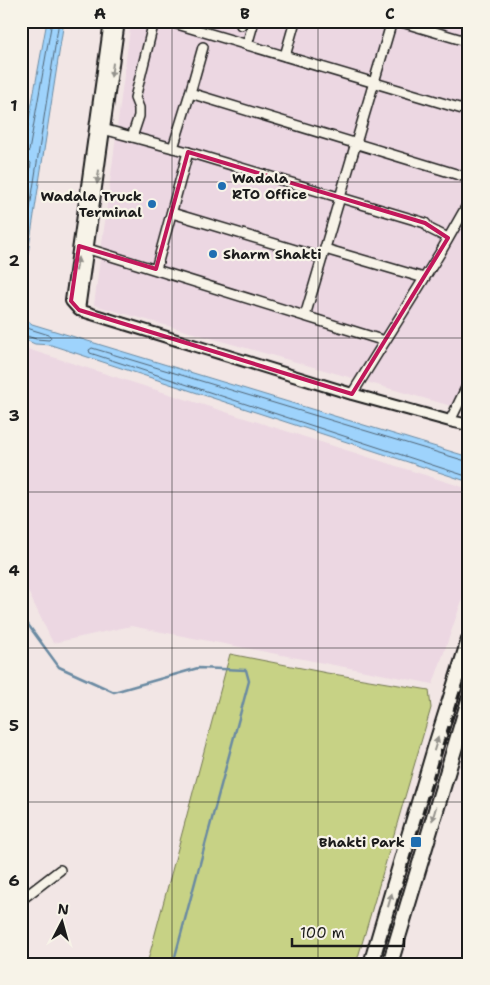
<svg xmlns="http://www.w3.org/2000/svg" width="490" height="985" viewBox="0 0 490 985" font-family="'Shantell Sans',sans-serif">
	<rect width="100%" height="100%" fill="#f2e6e5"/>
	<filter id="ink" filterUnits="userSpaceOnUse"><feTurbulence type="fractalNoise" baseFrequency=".02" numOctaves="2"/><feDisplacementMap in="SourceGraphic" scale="10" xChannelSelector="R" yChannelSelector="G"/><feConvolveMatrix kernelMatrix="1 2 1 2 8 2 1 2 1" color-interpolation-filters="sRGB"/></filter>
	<g filter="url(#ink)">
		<!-- built -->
		<g fill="#ecd7e2">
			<path d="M131,21H469V411L94,305Z"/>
			<path d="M21,347L469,489V580L433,684L131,626L53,643L21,577Z"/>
		</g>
		<!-- green -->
		<path fill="#c7d285" stroke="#727750" d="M230,654L327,673L429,690L431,708L356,964H147Z"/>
		<!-- water -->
		<g fill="#9ed3fc" stroke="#6a8aa2">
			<path d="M47,21H64L21,299V163Z"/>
			<path d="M21,315L32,324L469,457V482L51,345L35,344L21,338Z"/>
		</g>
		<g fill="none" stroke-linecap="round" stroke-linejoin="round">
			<!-- shore -->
			<g stroke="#506576" stroke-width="1">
				<path d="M21,155L26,154L29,151L52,21"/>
				<path d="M21,162L29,161L31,163L21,225"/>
				<path d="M21,266L59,21"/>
				<path d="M21,322L30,329L49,335L51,338L49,340L36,339L21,334"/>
				<path d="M469,462L92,348L89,350L90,353L469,477"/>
			</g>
			<!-- stream -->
			<path stroke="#6a8aa2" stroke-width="2.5" d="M21,615L59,667L114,692L198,668L246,670L249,681L173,964"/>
			<!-- minor casing -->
			<g stroke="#1c1c1c" stroke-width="12">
				<g id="minor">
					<path d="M167,21L469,111"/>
					<path d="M398,21L469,42"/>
					<path d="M241,25L243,21"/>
					<path d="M247,45L254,21"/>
					<path d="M285,56L295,21"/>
					<path d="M190,93L203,47"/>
					<path d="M99,128L188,152L425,223L430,229L448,238"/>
					<path d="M132,137L139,116V108L135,98L154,21"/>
					<path d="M173,148L190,93L469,178"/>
					<path d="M172,213L322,258"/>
					<path d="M82,247L385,341"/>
					<path d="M325,249L424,278"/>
					<path d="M156,269L188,152"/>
					<path d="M305,316L392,21"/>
					<path d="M352,394L440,253L469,202"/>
					<path d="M450,421L469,382"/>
					<path d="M21,900L60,870"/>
				</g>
			</g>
			<!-- tertiary casing -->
			<g stroke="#1c1c1c" stroke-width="14">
				<g id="tertiary">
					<path d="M110,21L71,301L79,310L352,394L450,421L469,425"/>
					<path d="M79,310L119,21"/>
				</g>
			</g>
			<!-- primary casing -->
			<g stroke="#1c1c1c" stroke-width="18">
				<g id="primary">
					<path d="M371,964L436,745L469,640"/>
					<path d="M390,964L469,700"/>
				</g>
			</g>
			<!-- minor -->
			<use href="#minor" stroke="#f7f3e8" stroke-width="9"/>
			<!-- tertiary -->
			<use href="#tertiary" stroke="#f7f3e8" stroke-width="10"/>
			<!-- primary -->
			<use href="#primary" stroke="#f7f3e8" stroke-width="14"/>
			<!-- rail -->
			<path stroke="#1c1c1c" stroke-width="2.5" stroke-dasharray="8 4" stroke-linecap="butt" d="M379,964L442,747L469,663"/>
		</g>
		<!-- one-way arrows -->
		<defs><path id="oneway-solid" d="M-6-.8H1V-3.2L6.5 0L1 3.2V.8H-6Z" transform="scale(1.25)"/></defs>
		<g fill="#94928c">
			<use href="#oneway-solid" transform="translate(112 70) rotate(98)"/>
			<use href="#oneway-solid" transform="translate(98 177) rotate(98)"/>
			<use href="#oneway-solid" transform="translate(77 264) rotate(-82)"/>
			<use href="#oneway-solid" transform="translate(436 744) rotate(-73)"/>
			<use href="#oneway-solid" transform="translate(434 814) rotate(106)"/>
			<use href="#oneway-solid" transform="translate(390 900) rotate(-74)"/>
		</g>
	</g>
	<!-- marked area -->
	<path fill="none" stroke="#c2185b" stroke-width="4" stroke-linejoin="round" d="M188,152L425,223L448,238L352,394L79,310L71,301L79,246L156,269Z"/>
	<!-- grid -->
	<path fill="none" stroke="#1c1c1c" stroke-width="1" stroke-opacity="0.55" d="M172,21V964M318,21V964M21,182H469M21,338H469M21,492H469M21,648H469M21,802H469"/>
	<!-- markers -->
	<g fill="#1f6fb2" stroke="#f7f3e8" stroke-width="2">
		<circle cx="222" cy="186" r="5"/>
		<circle cx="152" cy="204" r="5"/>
		<circle cx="213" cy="254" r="5"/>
		<rect x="410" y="836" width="12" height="12" rx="2.5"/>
	</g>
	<g text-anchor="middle" stroke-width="4.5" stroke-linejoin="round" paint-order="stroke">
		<!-- poi labels -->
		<g font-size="14" font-weight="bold" fill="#1c1c1c" stroke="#f7f3e8" text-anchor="start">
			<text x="232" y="183">Wadala<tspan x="232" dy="16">RTO Office</tspan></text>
			<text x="142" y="201" text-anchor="end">Wadala Truck<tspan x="142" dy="16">Terminal</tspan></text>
			<text x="223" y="259">Sharm Shakti</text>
			<text x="405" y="847" text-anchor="end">Bhakti Park</text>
		</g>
	</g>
	<!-- margin -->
	<rect width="490" height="985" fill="none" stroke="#f7f3e8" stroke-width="55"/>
	<!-- north arrow -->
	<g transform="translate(62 922) rotate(6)" stroke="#f7f3e8" stroke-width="4" paint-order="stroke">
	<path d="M0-4L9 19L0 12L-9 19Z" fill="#1c1c1c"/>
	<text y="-8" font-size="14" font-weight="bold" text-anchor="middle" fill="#1c1c1c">N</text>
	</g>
	<!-- scale -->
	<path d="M292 938v8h112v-8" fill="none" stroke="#1c1c1c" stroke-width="2.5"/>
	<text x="300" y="938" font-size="15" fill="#1c1c1c" stroke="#f7f3e8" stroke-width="4" paint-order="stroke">100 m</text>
	<rect x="28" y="28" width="434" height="930" fill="none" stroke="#1c1c1c" stroke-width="2"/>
	<g font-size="16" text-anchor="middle" font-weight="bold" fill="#1c1c1c">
		<text x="100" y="19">A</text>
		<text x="245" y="19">B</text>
		<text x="390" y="19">C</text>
		<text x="14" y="111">1</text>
		<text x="14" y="266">2</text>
		<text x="14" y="421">3</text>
		<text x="14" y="576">4</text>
		<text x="14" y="731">5</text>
		<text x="14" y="886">6</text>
	</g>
</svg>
